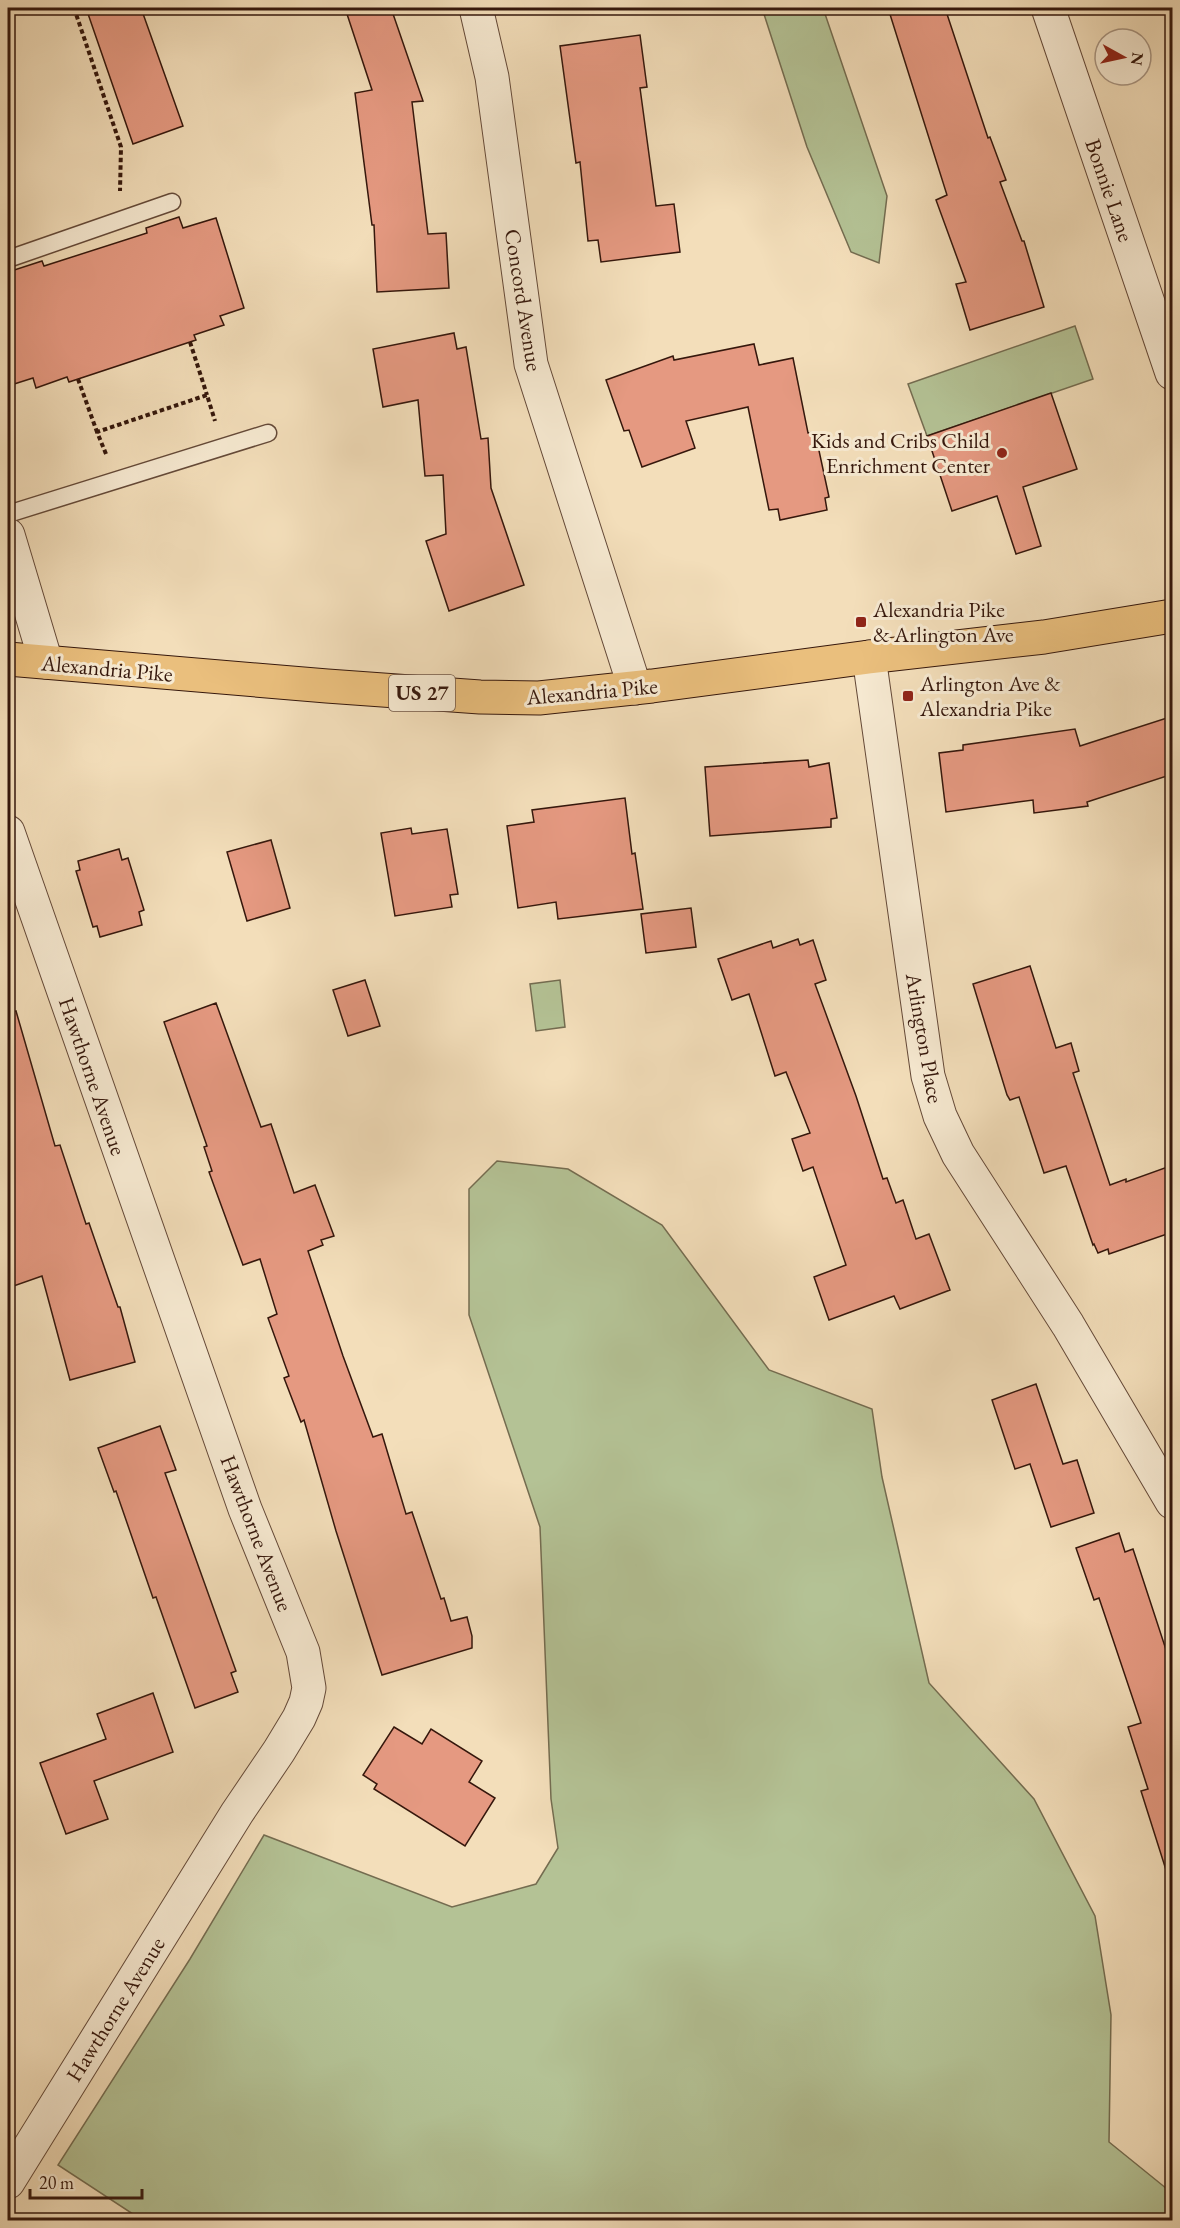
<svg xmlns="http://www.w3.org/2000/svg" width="1180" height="2228" viewBox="0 0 1180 2228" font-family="'EB Garamond',serif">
	<rect width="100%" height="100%" fill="#f3deba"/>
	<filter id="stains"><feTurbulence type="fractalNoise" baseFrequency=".00333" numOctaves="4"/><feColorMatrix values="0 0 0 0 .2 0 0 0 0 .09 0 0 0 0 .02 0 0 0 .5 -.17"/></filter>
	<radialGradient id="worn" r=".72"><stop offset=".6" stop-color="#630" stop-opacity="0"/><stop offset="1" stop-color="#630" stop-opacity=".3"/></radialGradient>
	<!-- green -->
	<g fill="#b4c295" stroke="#746c50" stroke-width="1.5">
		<path d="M762,8H823L887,196L879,263L851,252L807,147Z"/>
		<path d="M1075,326L1093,379L927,436L908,384Z"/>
		<path d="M560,980L565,1027L536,1031L530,984Z"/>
		<path d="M497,1161L568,1169L662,1225L769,1370L872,1409L882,1477L929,1683L1034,1799L1095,1916L1111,2015L1109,2142L1172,2193V2220H142L58,2165L190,1959L264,1835L452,1907L536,1884L558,1848L551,1799L540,1527L469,1315V1189Z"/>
	</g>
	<!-- building -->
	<g fill="#e59981" stroke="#35170c" stroke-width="1.5">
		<path d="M86,8H141L183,126L133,144Z"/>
		<path d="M345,8H391L423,101L412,102L428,234L446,233L449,288L377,292L374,225H372L355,93L372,90Z"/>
		<path d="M888,8H945L988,138L990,137L1006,180L1000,182L1022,241H1024L1044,307L970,330L956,284L966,282L936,200L947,195Z"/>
		<path d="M640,35L647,87L640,88L656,206L674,204L680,252L601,262L598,240L588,241L580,162L576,163L560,46Z"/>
		<path d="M179,217L183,228L216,218L244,308L220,316L224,325L194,335L196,340L69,382L67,377L36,388L33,378L8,386V272L42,261L44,266L147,233L146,228Z"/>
		<path d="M454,333L457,349L466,347L481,439L488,438L491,488L524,585L449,611L426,541L446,534L443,475L425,476L418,400L383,407L373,349Z"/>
		<path d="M754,344L759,365L793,358L808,433L815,432L829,497L825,498L827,510L780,520L778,509L769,510L748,407L686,421L695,448L642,467L629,430L624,431L606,380L673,356L674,360Z"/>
		<path d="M1051,393L1077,469L1023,487L1041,546L1016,554L997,496L952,511L927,436Z"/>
		<path d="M1173,716V774L1087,802L1088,806L1034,813L1033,800L946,812L939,753L963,750V745L1075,729L1080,746Z"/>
		<path d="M808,760L809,767L829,763L837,818L831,819V827L710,836L705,767Z"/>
		<path d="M625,798L632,854L635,853L643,909L558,919L556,902L518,908L507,826L534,822L532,810Z"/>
		<path d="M411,828L412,834L447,829L458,894L450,895L452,907L395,916L381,833Z"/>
		<path d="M271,840L290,908L247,921L227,852Z"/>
		<path d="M119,849L122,860L128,858L144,910L139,912L142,925L100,937L97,926L93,927L76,871L80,870L78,861Z"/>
		<path d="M691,908L696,947L646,953L641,914Z"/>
		<path d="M798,939L800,945L813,940L826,980L815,984L856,1096L883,1179L887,1178L896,1203L903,1200L916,1239L929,1234L950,1290L900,1309L894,1296L829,1320L814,1277L846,1265L813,1167L803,1171L792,1139L810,1133L786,1072L775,1076L749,994L732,1000L718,959L771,941L773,948Z"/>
		<path d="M1030,966L1056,1048L1071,1043L1079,1071L1073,1073L1110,1185L1126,1179V1182L1173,1165V1232L1109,1254L1108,1249L1098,1253L1094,1244L1093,1245L1066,1166L1044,1173L1019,1097L1010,1100L1007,1095L973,984Z"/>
		<path d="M365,980L380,1026L348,1036L333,990Z"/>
		<path d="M216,1003L261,1127L271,1124L294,1193L315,1185L334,1236L321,1240L323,1245L308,1251L343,1356L373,1437L382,1434L406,1514L412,1512L441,1599L444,1598L451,1621L467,1617L472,1636V1648L382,1675L336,1531L304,1420L301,1422L284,1378L289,1376L268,1318L277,1314L260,1259L243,1265L209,1172L212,1171L204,1147L207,1146L164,1022Z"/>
		<path d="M16,1011L55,1146L60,1145L86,1224L89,1223L118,1307H120L135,1362L70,1380L42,1276L8,1288V1013Z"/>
		<path d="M1036,1384L1063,1464L1077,1460L1094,1513L1051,1527L1030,1464L1015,1469L992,1400Z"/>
		<path d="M160,1426L176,1470L165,1473L236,1671L231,1673L238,1692L195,1708L156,1597L153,1598L116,1491L114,1492L98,1448Z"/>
		<path d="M1119,1533L1125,1552L1133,1549L1173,1671V1869L1166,1870L1141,1791L1148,1789L1128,1727L1141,1723L1099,1598L1094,1600L1076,1548Z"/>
		<path d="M153,1693L173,1752L94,1781L108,1819L66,1834L40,1763L106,1739L97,1714Z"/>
		<path d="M394,1727L422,1744L431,1729L482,1761L469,1782L495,1798L465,1846L374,1789L377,1784L363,1775Z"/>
	</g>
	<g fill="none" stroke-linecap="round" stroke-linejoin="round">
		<!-- service casing -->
		<g stroke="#644938" stroke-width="19">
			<g id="service">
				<path d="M8,259L172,202"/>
				<path d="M8,514L268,433"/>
			</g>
		</g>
		<!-- minor casing -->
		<g stroke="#644938" stroke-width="35">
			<g id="minor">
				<path d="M476,8L492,77L531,364L635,688"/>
				<path d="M1048,8L1172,373"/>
				<path d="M8,535L46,662"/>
				<path d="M869,657L928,1076L940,1116L958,1154L1068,1325L1172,1502"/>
				<path d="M8,832L245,1509L303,1652L309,1688L306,1702L299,1718L279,1751L237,1813L8,2182"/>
			</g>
		</g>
		<!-- primary casing -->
		<g stroke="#35170c" stroke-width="35">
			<path id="primary" d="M8,659L327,686L480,697L539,698L652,686L869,657L1044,637L1172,616"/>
		</g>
		<!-- path -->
		<g stroke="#35170c" stroke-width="4" stroke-dasharray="4.5 3" stroke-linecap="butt">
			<path d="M74,8L121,147L120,191"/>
			<path d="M190,342L207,395"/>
			<path d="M78,379L97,432"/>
			<path d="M106,454L97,432L207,395L215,421"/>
		</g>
		<!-- service -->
		<use href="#service" stroke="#f7ead2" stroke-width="16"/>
		<!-- minor -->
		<use href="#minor" stroke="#f7ead2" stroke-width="33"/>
		<!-- primary -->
		<use href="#primary" stroke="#eabf7d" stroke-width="33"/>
	</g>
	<!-- markers -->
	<g fill="#8f2418" stroke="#f7ead2" stroke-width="2">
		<circle cx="1002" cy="453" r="6"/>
		<rect x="855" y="616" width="12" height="12" rx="3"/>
		<rect x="902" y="690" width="12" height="12" rx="3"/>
	</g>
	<g text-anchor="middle" stroke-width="6" stroke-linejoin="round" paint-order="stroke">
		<!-- shield labels -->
		<rect fill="#f7ead2" stroke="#6f5647" stroke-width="1.5" x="389" y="675" width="66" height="36" rx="4.5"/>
		<g font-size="21" font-weight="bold" fill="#35170c">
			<text x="422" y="700">US 27</text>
		</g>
		<!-- street labels -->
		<g font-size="22" fill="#35170c" stroke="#f7ead2">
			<text transform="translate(1110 190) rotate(71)" y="8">Bonnie Lane</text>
			<text transform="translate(524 300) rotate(81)" y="8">Concord Avenue</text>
			<text transform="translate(107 668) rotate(5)" y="8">Alexandria Pike</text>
			<text transform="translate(592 691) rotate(-5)" y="8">Alexandria Pike</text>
			<text transform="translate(925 1038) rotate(80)" y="8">Arlington Place</text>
			<text transform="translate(93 1076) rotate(71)" y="8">Hawthorne Avenue</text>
			<text transform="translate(257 1533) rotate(69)" y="8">Hawthorne Avenue</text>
			<text transform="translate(115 2009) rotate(-58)" y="8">Hawthorne Avenue</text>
		</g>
		<!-- poi labels -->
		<g font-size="22" fill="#35170c" stroke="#f7ead2" text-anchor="start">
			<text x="990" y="448" text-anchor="end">Kids and Cribs Child<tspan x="990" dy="25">Enrichment Center</tspan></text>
			<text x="873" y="617">Alexandria Pike<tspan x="873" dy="25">&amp; Arlington Ave</tspan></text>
			<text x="920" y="691">Arlington Ave &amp;<tspan x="920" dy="25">Alexandria Pike</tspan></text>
		</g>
	</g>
	<!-- margin -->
	<rect width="1180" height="2228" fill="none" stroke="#f3deba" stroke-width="30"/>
	<rect x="9" y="9" width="1162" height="2210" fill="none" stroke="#35170c" stroke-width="3"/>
	<rect x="15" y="15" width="1150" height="2198" fill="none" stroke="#35170c" stroke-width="1.5"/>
	<!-- north arrow -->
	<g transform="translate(1123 57) rotate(98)"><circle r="28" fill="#f7ead2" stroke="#a99683" stroke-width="1.5"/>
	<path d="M0-4.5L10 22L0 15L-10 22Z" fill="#8f2418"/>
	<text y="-9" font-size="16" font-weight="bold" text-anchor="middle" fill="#35170c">N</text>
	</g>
	<!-- scale -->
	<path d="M30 2189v9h112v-9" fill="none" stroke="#35170c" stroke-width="3"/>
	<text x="39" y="2189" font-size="18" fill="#35170c" stroke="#f7ead2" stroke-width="4.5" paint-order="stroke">20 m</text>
	<rect width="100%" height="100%" filter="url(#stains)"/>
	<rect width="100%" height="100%" fill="url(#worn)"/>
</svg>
